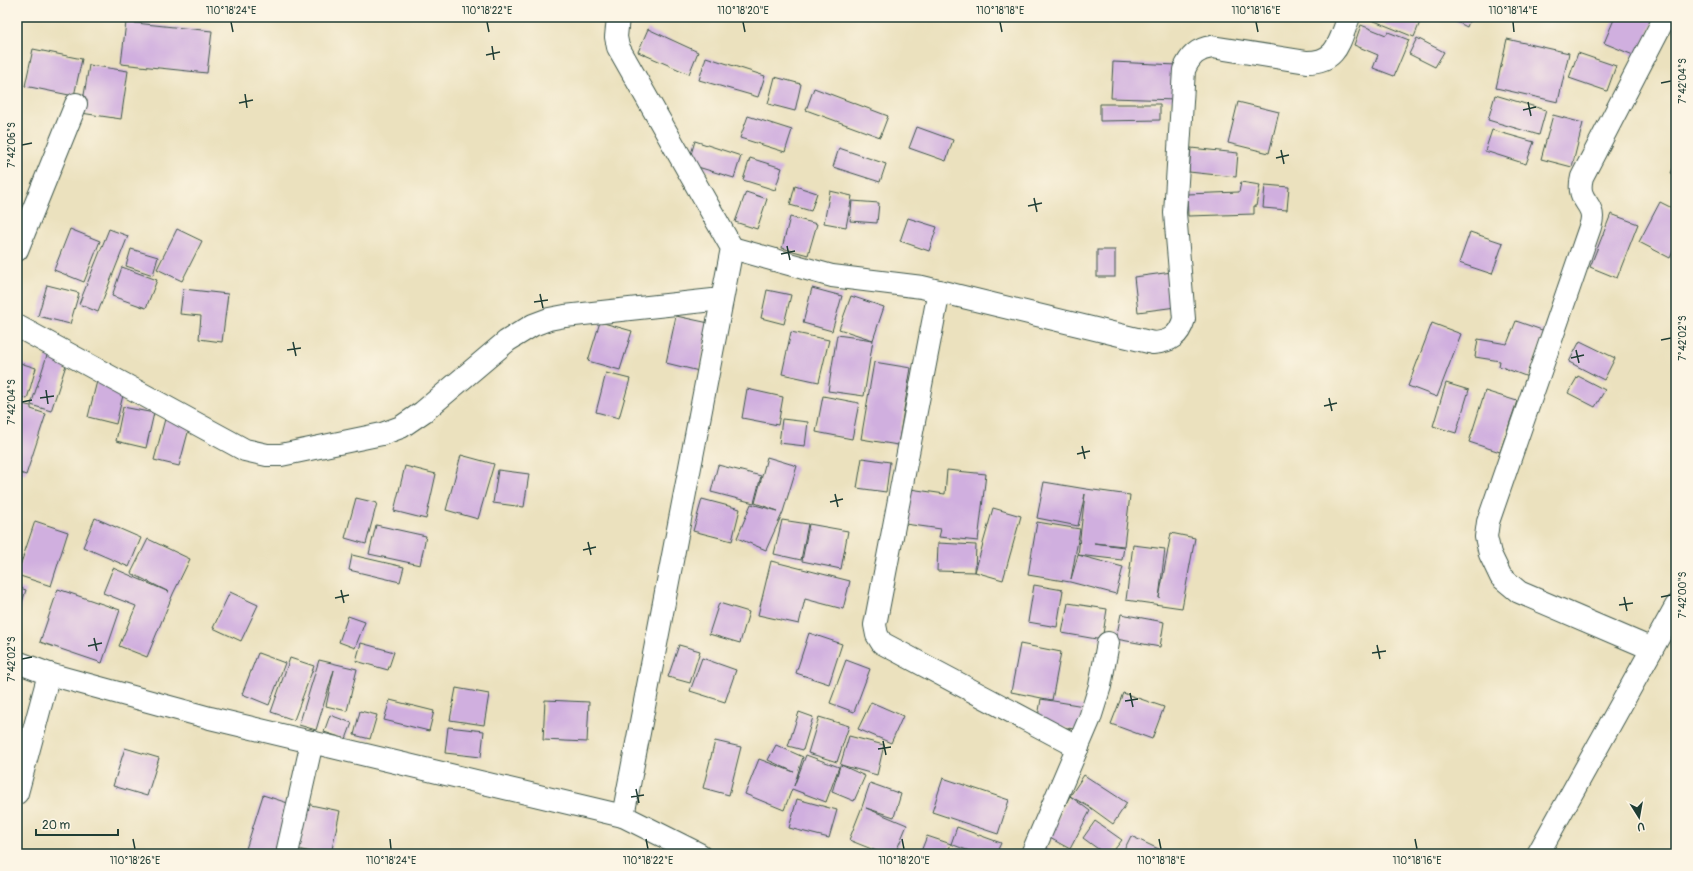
<svg xmlns="http://www.w3.org/2000/svg" width="1693" height="871" viewBox="0 0 1693 871" font-family="Pangolin,sans-serif">
	<rect width="100%" height="100%" fill="#fcf5e5"/>
	<filter id="ink" filterUnits="userSpaceOnUse"><feTurbulence type="fractalNoise" baseFrequency=".025" numOctaves="2"/><feDisplacementMap in="SourceGraphic" scale="8" xChannelSelector="R" yChannelSelector="G"/><feConvolveMatrix kernelMatrix="1 2 1 2 8 2 1 2 1" color-interpolation-filters="sRGB"/></filter>
	<filter id="wash" filterUnits="userSpaceOnUse"><feTurbulence type="fractalNoise" baseFrequency=".012" numOctaves="4" result="noise"/><feDisplacementMap in="SourceGraphic" scale="16" xChannelSelector="R" yChannelSelector="G"/><feGaussianBlur stdDeviation="0.9" result="paint"/><feColorMatrix in="noise" values="0 0 0 0 0 0 0 0 0 0 0 0 0 0 0 0 0 1.4 0 .05"/><feComposite in="paint" operator="in"/></filter>
	<g filter="url(#wash)">
		<rect width="100%" height="100%" fill="#ebe1be"/>
		<g id="blocks">
			<!-- building -->
			<g fill="#d0afdf">
				<path d="M1373,17H1422L1414,37L1372,20Z"/>
				<path d="M1447,17H1471L1467,27Z"/>
				<path d="M1615,17H1655L1638,57L1604,43Z"/>
				<path d="M126,22L212,31L207,73L121,64Z"/>
				<path d="M1361,25L1386,35L1388,32L1409,40L1394,76L1373,68L1378,55L1354,45Z"/>
				<path d="M648,29L698,52L689,74L638,52Z"/>
				<path d="M1417,38L1444,52L1435,67L1409,54Z"/>
				<path d="M1507,39L1569,53L1558,102L1496,88Z"/>
				<path d="M33,49L82,59L74,96L25,86Z"/>
				<path d="M1578,53L1616,66L1607,91L1569,78Z"/>
				<path d="M706,57L765,76L758,97L699,80Z"/>
				<path d="M1113,62L1177,65L1176,100L1111,98Z"/>
				<path d="M89,65L128,71L121,119L81,113Z"/>
				<path d="M775,77L801,84L795,111L768,104Z"/>
				<path d="M814,88L888,116L880,137L806,110Z"/>
				<path d="M1495,95L1546,110L1539,135L1488,120Z"/>
				<path d="M1238,102L1279,112L1269,153L1228,143Z"/>
				<path d="M1100,104H1160V120L1100,121Z"/>
				<path d="M1553,115L1583,123L1572,167L1541,159Z"/>
				<path d="M748,116L792,130L785,152L740,138Z"/>
				<path d="M917,127L953,140L946,161L909,148Z"/>
				<path d="M1492,130L1534,142L1526,164L1485,151Z"/>
				<path d="M695,141L741,156L734,178L688,164Z"/>
				<path d="M839,148L886,164L880,182L833,167Z"/>
				<path d="M1191,148L1238,153L1236,177L1189,172Z"/>
				<path d="M750,158L782,168L775,190L743,180Z"/>
				<path d="M1676,162V175L1671,173Z"/>
				<path d="M1241,182L1260,185L1256,206H1254V214L1188,216L1187,194L1239,192Z"/>
				<path d="M1265,185L1289,187L1287,210L1263,208Z"/>
				<path d="M795,186L817,193L811,211L790,205Z"/>
				<path d="M830,191L852,196L846,227L824,223Z"/>
				<path d="M746,192L767,199L757,229L735,222Z"/>
				<path d="M852,201L879,203L877,223L850,221Z"/>
				<path d="M1660,202L1676,210V245L1670,258L1639,242Z"/>
				<path d="M1611,214L1638,224L1617,278L1590,267Z"/>
				<path d="M790,217L817,224L808,255L782,248Z"/>
				<path d="M908,218L937,227L929,251L900,241Z"/>
				<path d="M70,229L100,241L84,282L54,270Z"/>
				<path d="M109,229L128,236L98,312L79,304Z"/>
				<path d="M177,229L202,241L182,281L157,269Z"/>
				<path d="M1470,232L1503,243L1492,274L1459,263Z"/>
				<path d="M131,249L158,257L153,275L126,266Z"/>
				<rect x="1097" y="250" width="18" height="27"/>
				<path d="M122,267L157,280L146,308L112,296Z"/>
				<path d="M1172,272L1176,307L1138,312L1134,277Z"/>
				<path d="M47,285L79,293L70,324L38,316Z"/>
				<path d="M812,288L842,296L832,331L803,323Z"/>
				<path d="M183,289L228,294L222,342L199,339L201,316L180,314Z"/>
				<path d="M767,290L791,295L784,324L761,318Z"/>
				<path d="M851,296L884,307L873,340L864,396L828,391L837,335L873,340L839,329Z"/>
				<path d="M676,316L709,323L699,371L666,363Z"/>
				<path d="M1516,321L1545,331L1528,377L1499,366L1500,361L1475,357L1478,339L1507,344Z"/>
				<path d="M600,322L632,331L620,370L588,361Z"/>
				<path d="M1432,323L1461,334L1437,397L1408,386Z"/>
				<path d="M791,332L829,340L819,382L782,374Z"/>
				<path d="M1580,341L1615,358L1604,380L1569,362Z"/>
				<path d="M48,352L68,359L51,411L31,405Z"/>
				<path d="M17,362L36,368L27,399L17,396Z"/>
				<path d="M874,362L911,368L898,445L861,439Z"/>
				<path d="M606,373L630,379L619,418L596,412Z"/>
				<path d="M1578,376L1605,390L1595,407L1568,393Z"/>
				<path d="M97,381L125,387L116,424L88,417Z"/>
				<path d="M1446,383L1469,390L1456,433L1433,426Z"/>
				<path d="M747,389L783,397L778,425L742,418Z"/>
				<path d="M1485,391L1517,401L1500,452L1469,442Z"/>
				<path d="M823,396L859,403L852,439L816,432Z"/>
				<path d="M17,403L31,406V409L46,414L26,475L17,472Z"/>
				<path d="M123,407L154,413L146,448L116,441Z"/>
				<path d="M165,419L190,425L179,466L154,460Z"/>
				<path d="M782,419L808,422L805,446L779,443Z"/>
				<path d="M461,455L494,464L478,519L446,510Z"/>
				<path d="M767,457L797,466L783,512L766,550L737,538L751,504L778,511L755,503Z"/>
				<path d="M862,458L890,462L886,492L857,488Z"/>
				<path d="M718,465L761,476L754,503L711,492Z"/>
				<path d="M405,466L436,474L426,519L394,511Z"/>
				<path d="M498,470L529,474L524,507L493,503Z"/>
				<path d="M947,470L986,474L978,541L939,537L941,529L905,524L910,489L945,494Z"/>
				<path d="M1044,482L1086,489L1130,495L1124,546L1094,543L1124,547L1122,560L1078,555L1085,494L1078,526L1037,518Z"/>
				<path d="M356,498L377,503L366,544L345,538Z"/>
				<path d="M702,499L740,509L732,541L693,531Z"/>
				<path d="M993,508L1021,516L1003,580L975,572Z"/>
				<path d="M95,518L141,538L129,567L83,547Z"/>
				<path d="M782,520L808,524L801,560L774,554Z"/>
				<path d="M35,521L68,532L51,586L17,575Z"/>
				<path d="M1037,522L1080,529L1071,579L1078,555L1123,567L1116,594L1070,582L1028,575Z"/>
				<path d="M809,524L848,531L841,569L802,561Z"/>
				<path d="M376,525L426,536L420,565L369,554Z"/>
				<path d="M1171,533L1195,538L1182,608L1126,600L1133,545L1165,549L1159,598Z"/>
				<path d="M148,539L190,559L173,594L147,657L119,646L136,606L103,593L113,568L169,592L131,573Z"/>
				<path d="M938,543L976,545L975,572L937,571Z"/>
				<path d="M352,555L404,567L400,582L349,570Z"/>
				<path d="M771,561L850,581L843,609L805,599L799,624L758,615Z"/>
				<path d="M1034,585L1063,590L1057,627L1028,622Z"/>
				<path d="M17,587L26,590L17,618Z"/>
				<path d="M58,589L120,610L102,663L40,642Z"/>
				<path d="M230,592L258,605L241,641L213,628Z"/>
				<path d="M719,603L749,612L740,643L709,634Z"/>
				<path d="M1068,603L1107,609L1102,640L1062,633Z"/>
				<path d="M1121,614L1164,622L1160,647L1116,639Z"/>
				<path d="M348,616L365,622L355,648L339,642Z"/>
				<path d="M809,633L842,644L829,684L796,673Z"/>
				<path d="M361,643L394,652L388,670L356,661Z"/>
				<path d="M1020,644L1061,652L1052,700L1011,692Z"/>
				<path d="M679,645L700,651L690,683L668,677Z"/>
				<path d="M258,653L285,663L269,705L242,694Z"/>
				<path d="M290,658L314,666L294,720L271,712Z"/>
				<path d="M702,658L736,670L725,702L690,691Z"/>
				<path d="M319,660L357,669L347,711L326,706L334,670L316,730L299,725Z"/>
				<path d="M846,660L870,669L854,712L830,703Z"/>
				<path d="M456,688L489,694L484,725L450,720Z"/>
				<path d="M1123,693L1164,707L1152,739L1111,724Z"/>
				<path d="M1041,699L1084,706L1080,730L1037,723Z"/>
				<path d="M390,700L434,711L429,731L384,720Z"/>
				<path d="M545,700L589,702L587,742L543,740Z"/>
				<path d="M871,702L903,716L891,743L858,729Z"/>
				<path d="M360,711L377,715L370,739L354,735Z"/>
				<path d="M799,712L813,717L803,750L788,746Z"/>
				<path d="M330,715L352,723L346,739L324,732Z"/>
				<path d="M819,717L849,726L837,762L808,753Z"/>
				<path d="M448,727L484,731L481,757L445,753Z"/>
				<path d="M849,736L884,745L877,775L841,765L865,776L854,801L832,792Z"/>
				<path d="M715,741L741,747L729,795L703,788Z"/>
				<path d="M776,745L803,757L794,786L806,755L839,767L826,802L792,789L784,810L745,794L759,759L794,772L768,760Z"/>
				<path d="M125,748L159,758L147,796L113,786Z"/>
				<path d="M1084,775L1127,803L1113,824L1091,808L1070,796Z"/>
				<path d="M943,778L1009,800L998,834L932,812Z"/>
				<path d="M870,783L901,794L894,817L866,808L907,825L895,854H884L849,840L862,807Z"/>
				<path d="M263,795L294,805L279,854H251L245,852Z"/>
				<path d="M1070,796L1090,811L1070,849L1048,837Z"/>
				<path d="M797,799L837,810L829,838L789,828Z"/>
				<path d="M301,803L340,811L331,854H321L292,848Z"/>
				<path d="M1095,821L1122,840L1111,854H1105L1083,838Z"/>
				<path d="M957,827L1001,843L996,854H977L951,844Z"/>
				<path d="M927,836L951,844L947,854H920Z"/>
				<path d="M1131,836L1169,854H1122Z"/>
				<path d="M1043,847L1057,854H1039Z"/>
				<path d="M954,850L961,854H952Z"/>
			</g>
		</g>
	</g>
	<g filter="url(#ink)">
		<use href="#blocks" fill-opacity="0" stroke="#3e5649" stroke-width="1"/>
		<g fill="none" stroke-linecap="round" stroke-linejoin="round">
			<!-- minor casing -->
			<g stroke="#3e5649" stroke-width="24">
				<g id="minor">
					<path d="M618,17L616,37L618,47L732,248L623,816"/>
					<path d="M732,248L832,276L922,287L1153,343C1170,342 1179,336 1184,319L1175,213L1184,70C1190,56 1197,49 1212,47L1307,62C1338,62 1339,41 1349,17"/>
					<path d="M17,250L76,104"/>
					<path d="M939,291L875,625L877,635L882,643L1078,747"/>
					<path d="M17,326L245,450L267,455H281L382,434L401,427L423,412L507,341L533,325L549,319L565,316L722,299"/>
					<path d="M1652,649L1519,592L1501,577L1490,554L1486,537L1488,522L1590,227C1591,224 1592,220 1592,217C1592,201 1576,201 1582,177L1665,17"/>
					<path d="M17,662L49,674L210,718L623,816L699,854"/>
					<path d="M17,793L49,674"/>
					<path d="M288,849L312,742"/>
					<path d="M1032,854L1090,718L1100,686L1108,643"/>
					<path d="M1538,854L1676,606"/>
				</g>
			</g>
			<!-- minor -->
			<use href="#minor" stroke="#fff" stroke-width="22"/>
		</g>
	</g>
	<!-- ticks -->
	<path fill="none" stroke="#1f3d34" stroke-width="1.5" d="M231,22L233,32M487,22L489,32M743,22L745,32M1000,22L1002,32M1256,22L1258,32M1513,22L1514,32M492,46L494,60M486,55L500,52M1661,83L1671,81M245,94L247,108M1528,102L1531,116M239,103L253,100M1523,110L1536,107M22,145L32,143M1281,150L1284,164M1276,158L1289,155M1034,198L1037,212M1028,206L1042,203M787,246L790,260M781,254L795,251M540,294L543,308M534,302L548,300M1661,340L1671,338M293,342L296,356M287,350L301,348M1576,350L1579,363M1571,358L1584,355M46,390L48,404M40,398L54,396M1329,398L1332,411M22,402L32,400M1324,406L1337,403M1082,446L1085,459M1077,454L1090,451M835,494L838,507M830,502L843,499M588,542L591,555M583,550L596,547M341,590L344,603M1624,597L1627,611M1661,597L1671,595M335,598L349,595M1619,605L1633,603M94,638L97,651M1377,645L1380,659M88,646L102,643M1372,653L1386,651M22,659L32,657M1130,693L1133,707M1125,701L1138,699M883,741L886,755M878,749L891,747M636,789L639,803M631,797L644,795M133,839L135,849M390,839L391,849M646,839L648,849M902,839L904,849M1159,839L1161,849M1415,839L1417,849"/>
	<!-- margin -->
	<rect width="1693" height="871" fill="none" stroke="#fcf5e5" stroke-width="44"/>
	<!-- north arrow -->
	<g transform="translate(1639 817) rotate(169)" stroke="#fcf5e5" stroke-width="3" paint-order="stroke">
	<path d="M0-3L7 15L0 10L-7 15Z" fill="#1f3d34"/>
	<text y="-6" font-size="11" font-weight="bold" text-anchor="middle" fill="#1f3d34">U</text>
	</g>
	<!-- scale -->
	<path d="M36 829v6h82v-6" fill="none" stroke="#1f3d34" stroke-width="2"/>
	<text x="42" y="829" font-size="12" fill="#1f3d34" stroke="#fcf5e5" stroke-width="3" paint-order="stroke">20 m</text>
	<rect x="22" y="22" width="1649" height="827" fill="none" stroke="#1f3d34" stroke-width="1.5"/>
	<g font-size="10" text-anchor="middle" fill="#1f3d34">
		<text x="231" y="14">110°18'24"E</text>
		<text x="487" y="14">110°18'22"E</text>
		<text x="743" y="14">110°18'20"E</text>
		<text x="1000" y="14">110°18'18"E</text>
		<text x="1256" y="14">110°18'16"E</text>
		<text x="1513" y="14">110°18'14"E</text>
		<text transform="translate(1682 81) rotate(-90)" y="4">7°42'04"S</text>
		<text transform="translate(11 145) rotate(-90)" y="4">7°42'06"S</text>
		<text transform="translate(1682 338) rotate(-90)" y="4">7°42'02"S</text>
		<text transform="translate(11 402) rotate(-90)" y="4">7°42'04"S</text>
		<text transform="translate(1682 595) rotate(-90)" y="4">7°42'00"S</text>
		<text transform="translate(11 659) rotate(-90)" y="4">7°42'02"S</text>
		<text x="135" y="864">110°18'26"E</text>
		<text x="391" y="864">110°18'24"E</text>
		<text x="648" y="864">110°18'22"E</text>
		<text x="904" y="864">110°18'20"E</text>
		<text x="1161" y="864">110°18'18"E</text>
		<text x="1417" y="864">110°18'16"E</text>
	</g>
</svg>
